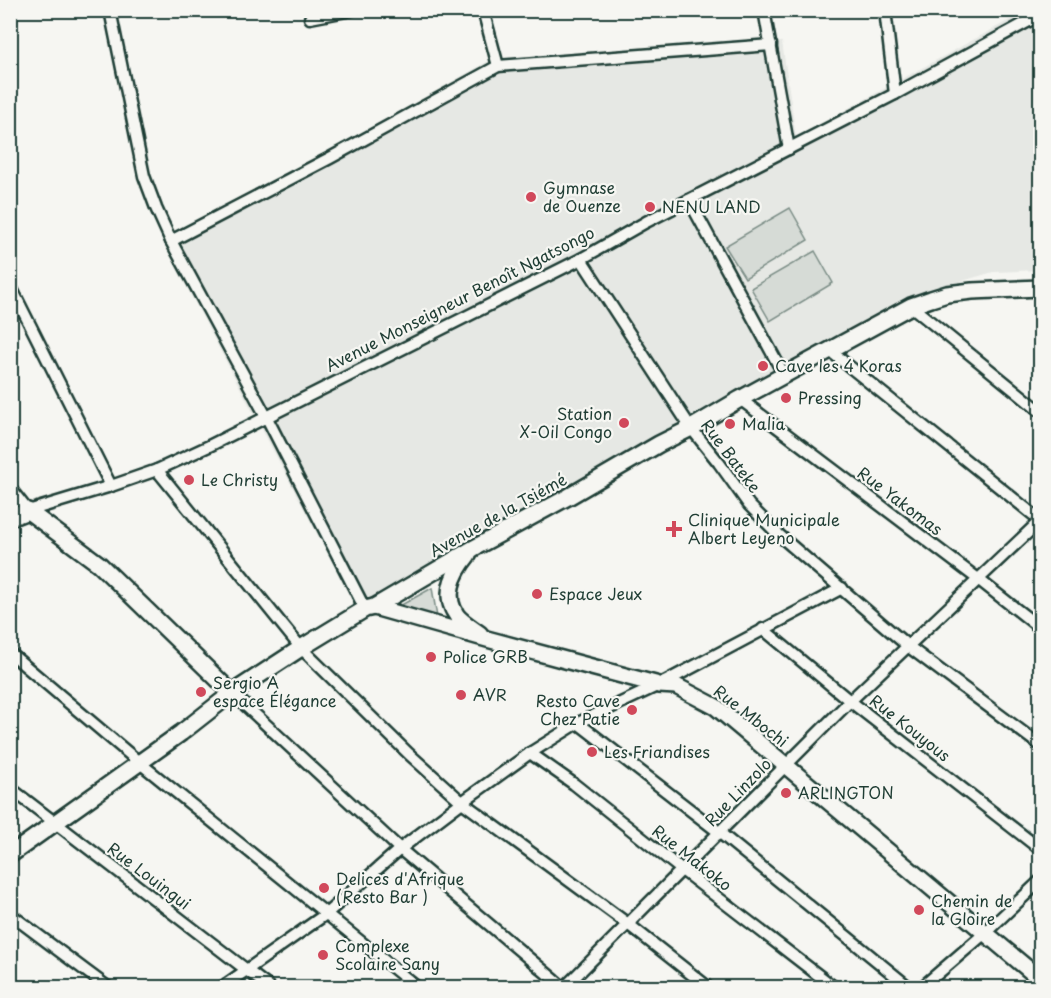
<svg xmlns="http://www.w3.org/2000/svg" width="1051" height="998" viewBox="0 0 1051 998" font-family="'Playpen Sans',sans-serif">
	<rect width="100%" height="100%" fill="#f6f6f2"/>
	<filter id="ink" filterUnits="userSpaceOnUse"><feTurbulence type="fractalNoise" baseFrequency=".0167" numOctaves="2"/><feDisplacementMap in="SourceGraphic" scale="12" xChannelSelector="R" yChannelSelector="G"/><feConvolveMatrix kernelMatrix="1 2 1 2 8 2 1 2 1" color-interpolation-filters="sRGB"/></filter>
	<g filter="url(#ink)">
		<!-- built -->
		<path fill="#e6e8e4" d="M1026,11H1040V270L993,272L902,299L356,607L164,244L489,61L782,42L796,137Z"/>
		<!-- green -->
		<g fill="#d6dbd6" stroke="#7a8c85" stroke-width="1.5">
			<path d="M790,208L808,240L745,278L725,246Z"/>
			<path d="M815,251L833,283L770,321L751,288Z"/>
			<path d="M432,588L437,617L396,608Z"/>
		</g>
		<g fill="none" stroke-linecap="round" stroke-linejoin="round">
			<!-- street casing -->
			<g stroke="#1f3d34" stroke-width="15">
				<g id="street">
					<path d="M110,10L144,176L156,208L171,241L267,418L365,609"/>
					<path d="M483,10L498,66"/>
					<path d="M764,10L789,149"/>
					<path d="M885,10L895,94"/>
					<path d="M310,18L352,10"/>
					<path d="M689,200L784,375"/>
					<path d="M171,241L330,158L498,66L771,45"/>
					<path d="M581,259L691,428L719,463L749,505L779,535L909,647L1040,745"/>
					<path d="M10,285L111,486"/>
					<path d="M911,306L1040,411"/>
					<path d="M829,350L1040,520"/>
					<path d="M740,399L978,579L1040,628"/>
					<path d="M157,470L301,648L409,754L462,802L628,924L709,988"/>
					<path d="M10,488L28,511L111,486L157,470L209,446L581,259L646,222L895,94L1040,15"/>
					<path d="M763,629L850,701L1040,849"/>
					<path d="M10,653L140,763L418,988"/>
					<path d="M232,693L400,849L564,988"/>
					<path d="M578,723L720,833L910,988"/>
					<path d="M530,753L574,784L682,870L835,988"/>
					<path d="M10,788L270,988"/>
					<path d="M10,914L86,971L109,988"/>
					<path d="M221,988L326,914L400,849L462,802L530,753L578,723L659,685L842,588"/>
					<path d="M564,988L850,701L1040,521"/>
					<path d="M921,988L985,933L1040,881"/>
				</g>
			</g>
			<!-- secondary casing -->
			<g stroke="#1f3d34" stroke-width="20">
				<g id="secondary">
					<path d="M10,518L28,511L99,564L232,693"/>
					<path d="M468,555C454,572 442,595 457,616C463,623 472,628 480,634"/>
					<path d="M374,607L487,639L569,661L659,685L676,686L716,707L1040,979"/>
					<path d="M10,855L181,733L232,693L301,648L365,609L374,607L474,548L568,497L659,444L691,428L740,399L911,306L931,299L947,294L972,291L1040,288"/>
				</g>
			</g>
			<!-- street -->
			<use href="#street" stroke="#f6f6f2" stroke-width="10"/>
			<!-- secondary -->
			<use href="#secondary" stroke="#f6f6f2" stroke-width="15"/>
		</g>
	</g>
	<!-- markers -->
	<g fill="#d1495b" stroke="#f6f6f2" stroke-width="2">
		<circle cx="531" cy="197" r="6"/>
		<circle cx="650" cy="207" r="6"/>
		<circle cx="763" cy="366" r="6"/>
		<circle cx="786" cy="398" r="6"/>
		<circle cx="624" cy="423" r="6"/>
		<circle cx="730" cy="424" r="6"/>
		<circle cx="189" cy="480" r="6"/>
		<path d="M671 520h6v6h6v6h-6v6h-6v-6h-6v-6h6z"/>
		<circle cx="537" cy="594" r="6"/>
		<circle cx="431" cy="657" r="6"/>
		<circle cx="201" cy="692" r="6"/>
		<circle cx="461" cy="695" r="6"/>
		<circle cx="632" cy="710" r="6"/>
		<circle cx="592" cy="752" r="6"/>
		<circle cx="786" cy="793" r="6"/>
		<circle cx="324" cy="888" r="6"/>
		<circle cx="919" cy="910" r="6"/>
		<circle cx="323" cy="955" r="6"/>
	</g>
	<g text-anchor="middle" stroke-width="4.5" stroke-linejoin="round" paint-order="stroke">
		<!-- poi labels -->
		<g font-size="16" fill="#1f3d34" stroke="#f6f6f2" text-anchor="start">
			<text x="543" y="194">Gymnase<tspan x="543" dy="18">de Ouenze</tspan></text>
			<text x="662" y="213">NENU LAND</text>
			<text x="775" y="372">Cave les 4 Koras</text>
			<text x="798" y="404">Pressing</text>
			<text x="612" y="420" text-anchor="end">Station<tspan x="612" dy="18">X-Oil Congo</tspan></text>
			<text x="742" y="430">Malia</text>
			<text x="201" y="486">Le Christy</text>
			<text x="688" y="526">Clinique Municipale<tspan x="688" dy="18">Albert Leyeno</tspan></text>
			<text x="549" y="600">Espace Jeux</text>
			<text x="443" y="663">Police GRB</text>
			<text x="213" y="689">Sergio A<tspan x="213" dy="18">espace Élégance</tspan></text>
			<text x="473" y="701">AVR</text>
			<text x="620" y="707" text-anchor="end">Resto Cave<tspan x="620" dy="18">Chez Patie</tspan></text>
			<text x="604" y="758">Les Friandises</text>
			<text x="798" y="799">ARLINGTON</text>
			<text x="336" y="885">Delices d'Afrique<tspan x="336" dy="18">(Resto Bar )</tspan></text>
			<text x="931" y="907">Chemin de<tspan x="931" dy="18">la Gloire</tspan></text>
			<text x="335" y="952">Complexe<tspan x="335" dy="18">Scolaire Sany</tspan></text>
		</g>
		<!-- street labels -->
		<g font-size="16" fill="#1f3d34" stroke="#f6f6f2">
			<text transform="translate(460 299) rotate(-27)" y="6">Avenue Monseigneur Benoît Ngatsongo</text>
			<text transform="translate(731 456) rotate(53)" y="6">Rue Bateke</text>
			<text transform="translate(900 501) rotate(37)" y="6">Rue Yakomas</text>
			<text transform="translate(498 515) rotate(-29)" y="6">Avenue de la Tsiémé</text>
			<text transform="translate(751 716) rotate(38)" y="6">Rue Mbochi</text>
			<text transform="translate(910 728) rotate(38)" y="6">Rue Kouyous</text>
			<text transform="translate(738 792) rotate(-46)" y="6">Rue Linzolo</text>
			<text transform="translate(692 858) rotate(38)" y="6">Rue Makoko</text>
			<text transform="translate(149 876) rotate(37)" y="6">Rue Louingui</text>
		</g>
	</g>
	<!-- margin -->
	<rect width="1051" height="998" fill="none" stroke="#f6f6f2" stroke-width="36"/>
	<rect x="18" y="18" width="1015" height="962" fill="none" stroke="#1f3d34" stroke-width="2" filter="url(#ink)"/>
</svg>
